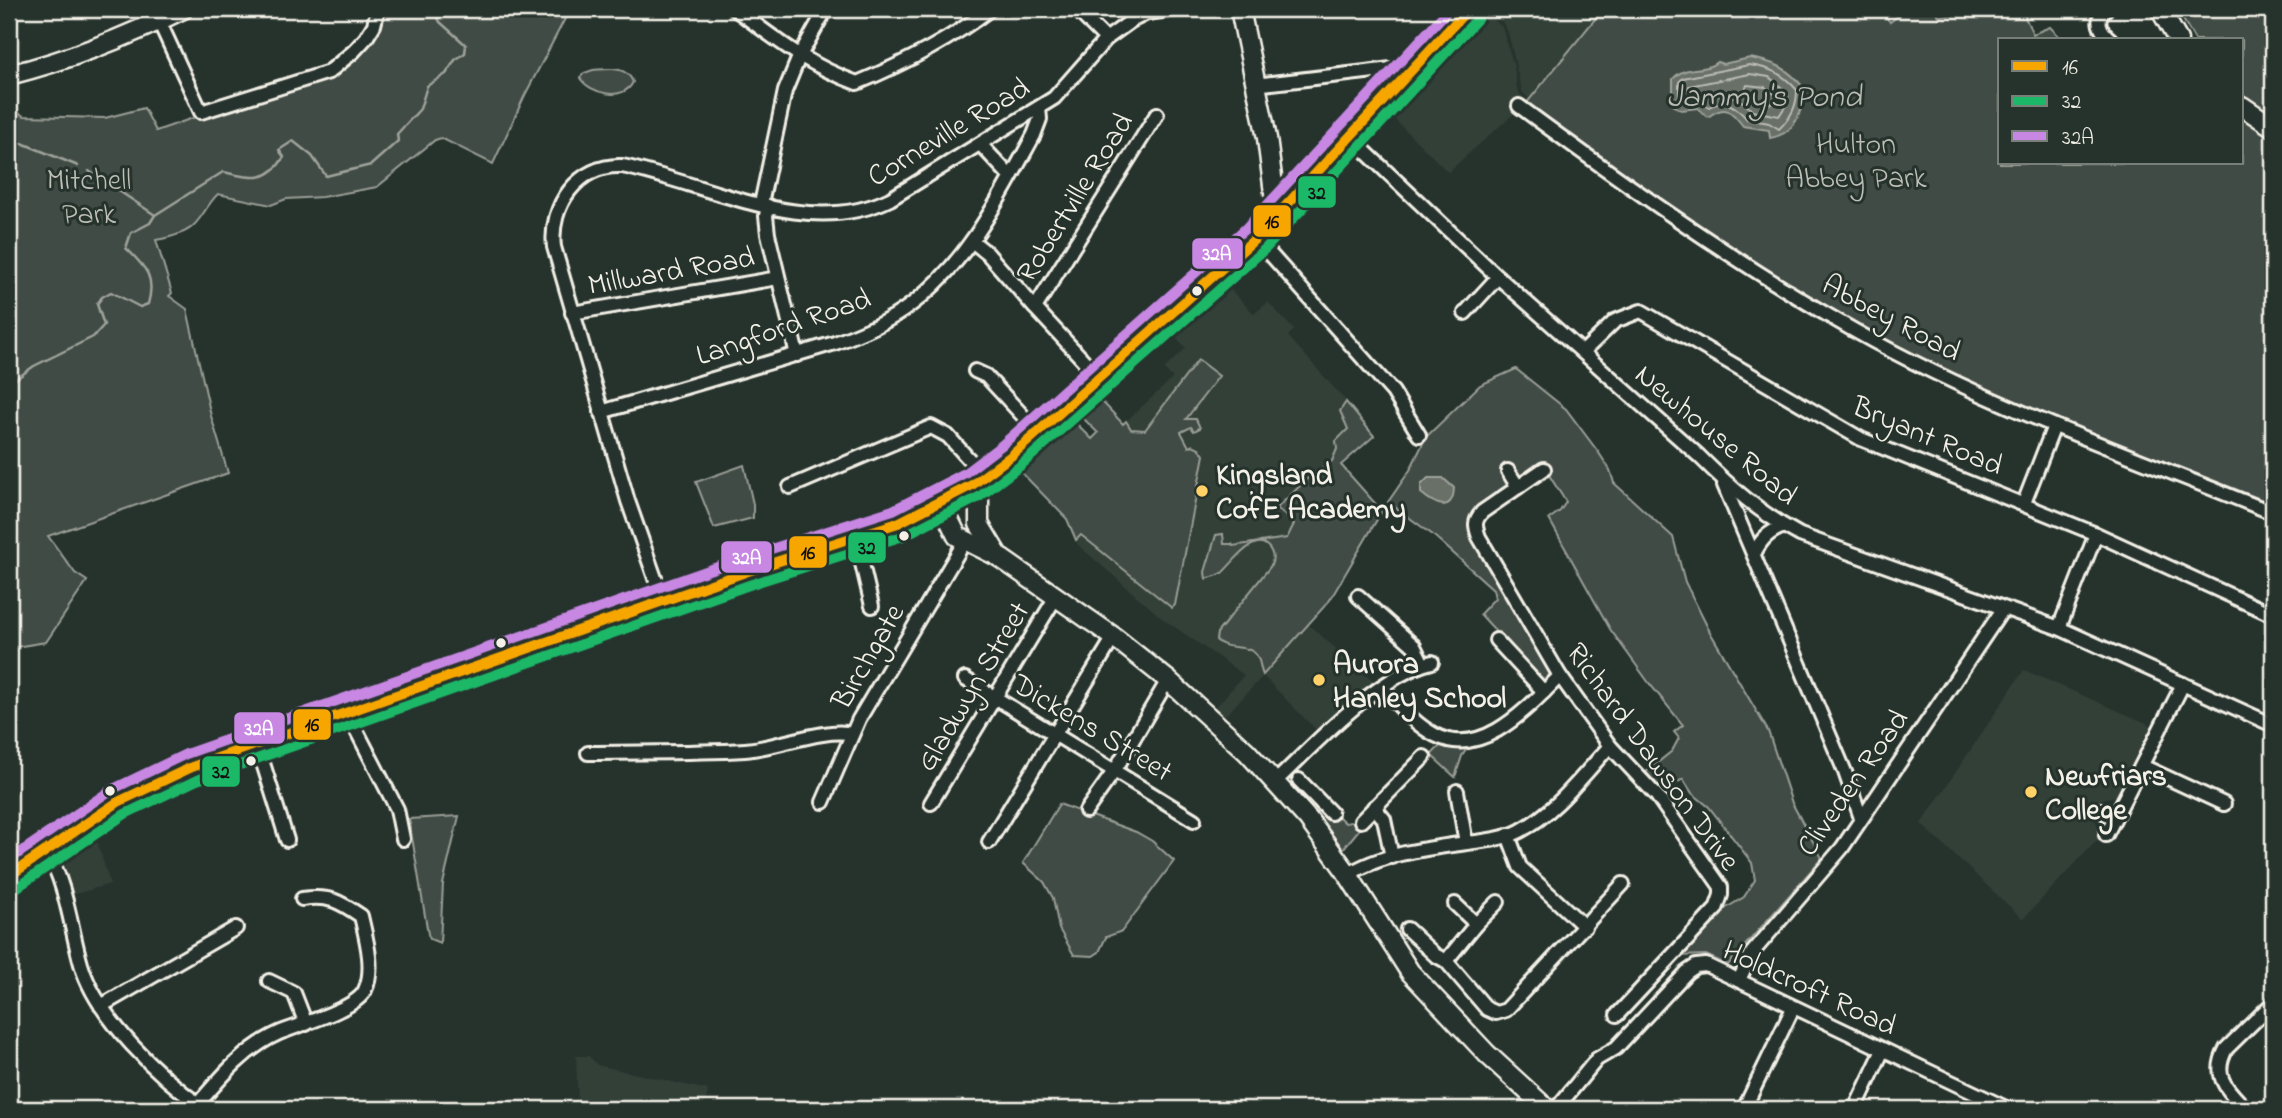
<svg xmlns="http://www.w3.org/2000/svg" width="2282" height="1118" viewBox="0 0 2282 1118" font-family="'Indie Flower',sans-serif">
	<rect width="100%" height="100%" fill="#26332d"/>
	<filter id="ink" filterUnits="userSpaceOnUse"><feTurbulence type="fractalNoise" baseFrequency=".0143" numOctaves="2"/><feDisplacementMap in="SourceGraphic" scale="14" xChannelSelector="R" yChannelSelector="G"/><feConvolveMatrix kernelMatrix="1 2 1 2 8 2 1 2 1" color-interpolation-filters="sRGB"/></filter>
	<g filter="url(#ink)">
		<!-- built -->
		<g fill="#333f39">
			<path d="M1487,9H1602L1529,100L1522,91L1508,32L1501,20Z"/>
			<path d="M1482,10L1502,27L1514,67L1517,89L1526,103L1448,172L1392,117L1425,74L1463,37Z"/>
			<path d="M1227,286L1254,314L1268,302L1294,330L1288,336L1361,418L1374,436L1341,465L1382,511L1330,600L1308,624L1376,684L1319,733L1263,676L1223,718L1214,709L1244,675L1163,619L1078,545L1067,519L1020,471V465L1071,418L1091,439L1097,434L1077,412L1123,424L1173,378L1164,369L1186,348L1173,335Z"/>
			<path d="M2024,670L2151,725L2117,796L2102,799L2094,818L2102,835L2023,919L1921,824Z"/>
			<path d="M95,834L110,884L72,895L64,863Z"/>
			<path d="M576,1056H589L597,1065L708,1090L704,1109H578Z"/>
		</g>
		<!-- green -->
		<g fill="#414b45" stroke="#9a9e96" stroke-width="2">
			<path d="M382,9H570L525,95L493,164L441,138L435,140L377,187L322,197L286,199L271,205L218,194C208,203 203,217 193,226C185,234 167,238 156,240L172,293L169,296L187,309L211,416L228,473L48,536L75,573L87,581L46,642L9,648V107L24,116L105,118L144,108L156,131L347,64Z"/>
			<path d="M1603,9H1880L1890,22L1907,9H1935L1939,16C1967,14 1994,9 2021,9L2033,34L2050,27L2063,40H2000V163H2242V110L2273,131V508L2055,423L1943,371L1839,317L1690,224L1525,105Z"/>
			<path d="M2177,9H2273V115L2242,95V40H2195Z"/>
			<path d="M593,70C608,69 626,65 633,82C624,102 590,94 580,78L584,73Z"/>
			<path d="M1198,360L1219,376L1186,419H1196L1200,428L1194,431L1191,427L1181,432L1189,447L1193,445L1199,448L1204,455L1175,605L1172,608L1081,535L1076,540L1067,519L1020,471V465L1071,418L1092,439L1098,433L1077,412L1096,395L1123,424L1126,421L1131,429L1145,430Z"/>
			<path d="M1516,369L1566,409L1599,453L1610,470L1614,483L1673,537L1685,582L1710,632L1768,731L1792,803L1822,858L1728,965L1706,955L1679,956L1723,910L1744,897L1755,880L1752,863L1709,807L1692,793L1683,779L1663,792L1646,772L1672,751L1679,738L1674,732L1683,725L1649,683L1610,629L1549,519L1560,511L1566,502L1549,475L1550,471L1546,463L1521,476L1516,473L1510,464L1502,469L1508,483C1500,502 1479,493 1470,527L1549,669L1550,675L1543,681H1538L1499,641L1494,629L1480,614L1495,598L1493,589L1433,535L1388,502L1410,470L1426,437L1480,385Z"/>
			<path d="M1346,402L1374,436L1341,465L1382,511L1330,600L1263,675C1260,669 1261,664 1258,658C1251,642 1227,652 1216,640L1217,633L1270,567C1273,562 1274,557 1271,551C1257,526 1231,566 1222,573C1218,576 1211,577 1206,579L1205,572L1216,535L1223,534L1224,544H1232L1233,546L1287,538L1294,524L1277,508L1309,477L1332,461L1337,449L1336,441L1348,429L1340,411Z"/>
			<path d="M744,465L753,504V518L714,528L696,482Z"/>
			<path d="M1441,745L1468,747L1462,756L1455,777L1431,755Z"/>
			<path d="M1305,799H1309L1334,812L1345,823L1357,821L1362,826L1343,849L1326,832L1301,803Z"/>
			<path d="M1059,804L1136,832L1152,841L1174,861L1122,931L1106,937L1099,952L1093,956L1074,955L1059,929L1053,898L1044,882L1023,863Z"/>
			<path d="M459,816L443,884L440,943L430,939L428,934L409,819Z"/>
		</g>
		<!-- water -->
		<g fill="#676f68" stroke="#9fa39b" stroke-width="2">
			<path d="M1750,58C1777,63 1786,67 1804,88C1803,112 1796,134 1770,138L1769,130L1743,126C1731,110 1725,104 1708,117L1698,108L1681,110L1673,105V79C1685,64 1704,73 1717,62L1723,64Z"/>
			<path d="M1428,478H1443L1454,488C1453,514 1435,505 1421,493V485Z"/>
		</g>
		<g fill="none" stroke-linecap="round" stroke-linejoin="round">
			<!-- shore -->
			<g stroke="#bcbdb5" stroke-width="2">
				<path d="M1749,65C1771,68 1783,74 1797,90C1797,107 1791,117 1779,129L1769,123L1747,119C1736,106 1725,98 1709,107C1695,98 1687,105 1679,100V82L1683,78Z"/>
				<path d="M1750,74L1769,77L1788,93V102L1779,116L1752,111L1745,103L1728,94L1709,96L1700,92L1690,93L1688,90L1689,86Z"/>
				<path d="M1747,85L1765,87L1777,96L1775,103C1762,106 1755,97 1745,90Z"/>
			</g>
			<!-- stream -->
			<g stroke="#9fa39b" stroke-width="2.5">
				<path d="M1869,9L1880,16"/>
				<path d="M9,145L22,143L78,166"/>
				<path d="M89,171L155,215"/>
				<path d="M9,384L34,366L93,337L104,325L97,304L102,297L111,292L140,307L148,304C156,276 145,267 126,248L131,233L150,223L155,215L223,172C252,178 267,184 284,157L279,150L293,141L312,156L326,176L371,165L398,141L397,134L420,109L427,86L446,74L455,60L465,53L466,45L440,22L434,9"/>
			</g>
			<!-- street casing -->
			<g stroke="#f4f1e8" stroke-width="18">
				<g id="street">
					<path d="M735,9C777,40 807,65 857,83C903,64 950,40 990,9"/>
					<path d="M1076,9L1106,39"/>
					<path d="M2106,9C2094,20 2100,31 2111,40"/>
					<path d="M159,21L201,112L329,72L354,51L366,38L374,25L378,9"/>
					<path d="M1255,85L1400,68L1409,74"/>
					<path d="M1519,106C1622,182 1726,256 1836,320C1973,401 2126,453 2273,513"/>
					<path d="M1351,138L1498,277L1699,456C1730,487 1761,514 1800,535L2059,628L2273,725"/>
					<path d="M980,144L1010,176"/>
					<path d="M761,204L785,91L799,57L826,9"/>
					<path d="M768,206L766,216L768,234L797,355"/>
					<path d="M1256,238L1393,392L1419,435"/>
					<path d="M972,241L987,253L1035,308L1099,377"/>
					<path d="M1035,308L1157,114"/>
					<path d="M572,313L778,278"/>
					<path d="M1465,313L1498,277"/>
					<path d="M1583,352L1615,321L1641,311L1861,439L2096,534L2273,615"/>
					<path d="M975,371L986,376L1038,432"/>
					<path d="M601,412L835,343C862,333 889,322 912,304C968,262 1001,195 1034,135L1040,119L1039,108"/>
					<path d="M1544,469L1482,512C1474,521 1475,526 1479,537L1560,676L1610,746L1657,796L1721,887V895L1716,909L1617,1015"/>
					<path d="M1508,471L1518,487"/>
					<path d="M1724,485L1845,772L1861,818"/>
					<path d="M790,487L931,427L948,436L984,476"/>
					<path d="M2024,503L2054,426"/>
					<path d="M856,538L872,606"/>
					<path d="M1755,552C1762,538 1769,532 1784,526"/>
					<path d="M1358,596L1414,646L1423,664"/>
					<path d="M663,601L628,501L554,247C549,206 578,164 622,166C707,183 806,240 890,199L1054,98L1106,39L1131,21L1147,13L1177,9"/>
					<path d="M2059,628L2096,534"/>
					<path d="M1496,640L1544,692"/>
					<path d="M965,679L1194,820"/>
					<path d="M1382,688C1398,704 1414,724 1435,735C1483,760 1529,706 1560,676"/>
					<path d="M347,712L397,809L403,839"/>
					<path d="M257,744L287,840"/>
					<path d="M588,753C640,752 693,753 745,750C776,748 825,727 852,734"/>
					<path d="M2142,766L2224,804"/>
					<path d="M1299,780L1331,813"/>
					<path d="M1276,781C1315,744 1378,675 1432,662"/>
					<path d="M1457,791L1466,843"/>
					<path d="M823,802L859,719L965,541"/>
					<path d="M931,803L1057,595"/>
					<path d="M1374,807L1384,819L1392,857"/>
					<path d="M2100,810L2114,818"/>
					<path d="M1086,811L1115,770L1168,680"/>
					<path d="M1361,821L1424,757"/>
					<path d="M1508,835L1520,867L1585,927"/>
					<path d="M2106,835L2183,684"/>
					<path d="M989,842L1114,637"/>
					<path d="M47,852C66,882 71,930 81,964C96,1017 160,1078 205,1109"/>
					<path d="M1348,875C1379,854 1430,848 1467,843C1484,841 1505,839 1520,831C1556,812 1582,776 1610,746"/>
					<path d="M1455,904L1476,924"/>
					<path d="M1407,929L1435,955L1446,961L1487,1009L1496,1013L1506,1010L1623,884"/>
					<path d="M1446,961L1476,924L1498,902"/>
					<path d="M1739,980L1752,953L1842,848L2003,609"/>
					<path d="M269,981L294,993L306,1024"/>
					<path d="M101,1006L236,928"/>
					<path d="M198,1104C221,1077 245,1048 279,1033C298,1025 357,1009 365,990C375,969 366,938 361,916C339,901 329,895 302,899"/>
					<path d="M1745,1107L1793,1008"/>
					<path d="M1556,1109L1597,1059L1616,1048L1687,972L1696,966L1706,965L2008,1109"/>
					<path d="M1855,1109L1883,1050"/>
					<path d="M2246,1109C2228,1090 2211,1077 2226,1049L2273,1003"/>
				</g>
			</g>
			<!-- secondary casing -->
			<g stroke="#f4f1e8" stroke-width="23">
				<g id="secondary">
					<path d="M1240,9L1267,138L1274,193L1287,207"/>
					<path d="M2160,9L2178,40"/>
					<path d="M9,75C69,60 127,37 183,9"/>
					<path d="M2242,106L2273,127"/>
					<path d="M972,485L979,501V524L999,557"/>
					<path d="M941,503L957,536L999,557L1114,637L1168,680L1247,752L1308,819L1345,870L1410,972L1487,1054L1547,1109"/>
				</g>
			</g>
			<!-- highway casing -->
			<g stroke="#f4f1e8" stroke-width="26">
				<path id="highway" d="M9,876C48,855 80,824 118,802C142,788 167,778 192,767L748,571L898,523L972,485L1011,456L1256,238L1371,116L1468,9"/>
			</g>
			<!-- street -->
			<use href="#street" stroke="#26332d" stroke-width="12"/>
			<!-- secondary -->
			<use href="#secondary" stroke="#26332d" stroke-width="18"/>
			<!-- highway -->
			<use href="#highway" stroke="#26332d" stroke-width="21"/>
			<!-- bus-1 casing -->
			<g stroke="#26332d" stroke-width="16">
				<path id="bus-1" d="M9,876L118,802L192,767L748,571L898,523L972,485L1011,456L1256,238L1468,9"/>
			</g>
			<!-- bus-2 casing -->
			<g stroke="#26332d" stroke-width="16">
				<path id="bus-2" d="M16,888L125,814L197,780L752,584L903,536L979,497L1020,466L1266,248L1478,18"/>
			</g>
			<!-- bus-3 casing -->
			<g stroke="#26332d" stroke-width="16">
				<path id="bus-3" d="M9,860L111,790L186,754L743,558L893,510L965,473L1002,445L1246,228L1449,9"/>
			</g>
			<!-- bus-1 -->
			<use href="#bus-1" stroke="#f7a600" stroke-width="10"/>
			<!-- bus-2 -->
			<use href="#bus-2" stroke="#1ab867" stroke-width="10"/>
			<!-- bus-3 -->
			<use href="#bus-3" stroke="#c787e3" stroke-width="10"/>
		</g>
	</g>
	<!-- markers -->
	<g fill="#f4f1e8" stroke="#26332d" stroke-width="2.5">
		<circle cx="1197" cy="291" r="6"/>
		<circle cx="904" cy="536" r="6"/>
		<circle cx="501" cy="643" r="6"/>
		<circle cx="251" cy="761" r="6"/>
		<circle cx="110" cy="791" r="6"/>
	</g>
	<g fill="#ffd166" stroke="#26332d" stroke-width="2.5">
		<circle cx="1202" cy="491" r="7"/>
		<circle cx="1319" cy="680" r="7"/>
		<circle cx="2031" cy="792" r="7"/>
	</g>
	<g text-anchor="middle" stroke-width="6" stroke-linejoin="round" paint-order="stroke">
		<!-- street labels -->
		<g font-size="30" fill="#f4f1e8" stroke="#26332d">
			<text transform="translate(948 131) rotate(-31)" y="10">Corneville Road</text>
			<text transform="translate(1074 197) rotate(-58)" y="10">Robertville Road</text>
			<text transform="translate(671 270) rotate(-10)" y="10">Millward Road</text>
			<text transform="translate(1892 317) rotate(28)" y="10">Abbey Road</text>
			<text transform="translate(783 326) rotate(-19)" y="10">Langford Road</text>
			<text transform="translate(1717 434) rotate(40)" y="10">Newhouse Road</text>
			<text transform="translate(1928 435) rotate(23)" y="10">Bryant Road</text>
			<text transform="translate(867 656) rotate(-60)" y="10">Birchgate</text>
			<text transform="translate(972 686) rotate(-59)" y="10">Gladwyn Street</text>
			<text transform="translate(1093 727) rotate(31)" y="10">Dickens Street</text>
			<text transform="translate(1654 756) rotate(54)" y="10">Richard Dawson Drive</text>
			<text transform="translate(1852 782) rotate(-55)" y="10">Cliveden Road</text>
			<text transform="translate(1810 987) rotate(25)" y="10">Holdcroft Road</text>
		</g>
		<!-- park labels -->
		<g font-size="30" fill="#bebfb7" stroke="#26332d">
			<text x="1856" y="153">Hulton<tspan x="1856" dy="34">Abbey Park</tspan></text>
			<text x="89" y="189">Mitchell<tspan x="89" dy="34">Park</tspan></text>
		</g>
		<!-- poi labels -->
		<g font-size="30" font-weight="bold" fill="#f4f1e8" stroke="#26332d" text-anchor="start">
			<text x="1216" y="484">Kingsland<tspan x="1216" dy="34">CofE Academy</tspan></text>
			<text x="1333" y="673">Aurora<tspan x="1333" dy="34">Hanley School</tspan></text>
			<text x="2045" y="785">Newfriars<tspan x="2045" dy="34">College</tspan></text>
		</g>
		<!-- water labels -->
		<g font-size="32" font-style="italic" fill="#bcbdb5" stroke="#26332d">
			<text x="1764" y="106">Jammy's Pond</text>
		</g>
	</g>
	<g stroke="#26332d" stroke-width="2.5">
		<rect x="1297" y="175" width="40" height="34" rx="7" fill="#1ab867"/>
		<rect x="1252" y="204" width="40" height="34" rx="7" fill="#f7a600"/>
		<rect x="1191" y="237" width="53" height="33" rx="7" fill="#c787e3"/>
		<rect x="847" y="531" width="40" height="33" rx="7" fill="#1ab867"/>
		<rect x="788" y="535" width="40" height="34" rx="7" fill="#f7a600"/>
		<rect x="720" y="540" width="53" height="34" rx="7" fill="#c787e3"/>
		<rect x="292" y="708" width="40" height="33" rx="7" fill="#f7a600"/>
		<rect x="233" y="711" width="53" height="34" rx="7" fill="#c787e3"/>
		<rect x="201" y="755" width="40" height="33" rx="7" fill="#1ab867"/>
	</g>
	<g font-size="19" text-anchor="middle" font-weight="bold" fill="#fff">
		<text x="1217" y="260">32A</text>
		<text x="747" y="564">32A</text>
		<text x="259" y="735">32A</text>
	</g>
	<g font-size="19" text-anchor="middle" font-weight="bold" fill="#111">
		<text x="1317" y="199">32</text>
		<text x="1272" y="228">16</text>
		<text x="867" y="554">32</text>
		<text x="808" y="559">16</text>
		<text x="312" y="731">16</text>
		<text x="221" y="778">32</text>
	</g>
	<!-- margin -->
	<rect width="2282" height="1118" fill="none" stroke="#26332d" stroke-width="35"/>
	<rect x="18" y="18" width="2247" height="1083" fill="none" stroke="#f4f1e8" stroke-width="2.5" filter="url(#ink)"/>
	<!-- legend -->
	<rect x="1998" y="38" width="245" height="126" fill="#26332d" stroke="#787f78" stroke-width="2"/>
	<rect x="2012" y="61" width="35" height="10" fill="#f7a600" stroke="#787f78" stroke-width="2"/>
	<text x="2062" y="74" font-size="21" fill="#f4f1e8">16</text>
	<rect x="2012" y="96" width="35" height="10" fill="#1ab867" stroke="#787f78" stroke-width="2"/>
	<text x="2062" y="108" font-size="21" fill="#f4f1e8">32</text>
	<rect x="2012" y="131" width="35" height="10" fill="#c787e3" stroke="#787f78" stroke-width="2"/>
	<text x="2062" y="144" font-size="21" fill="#f4f1e8">32A</text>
</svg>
